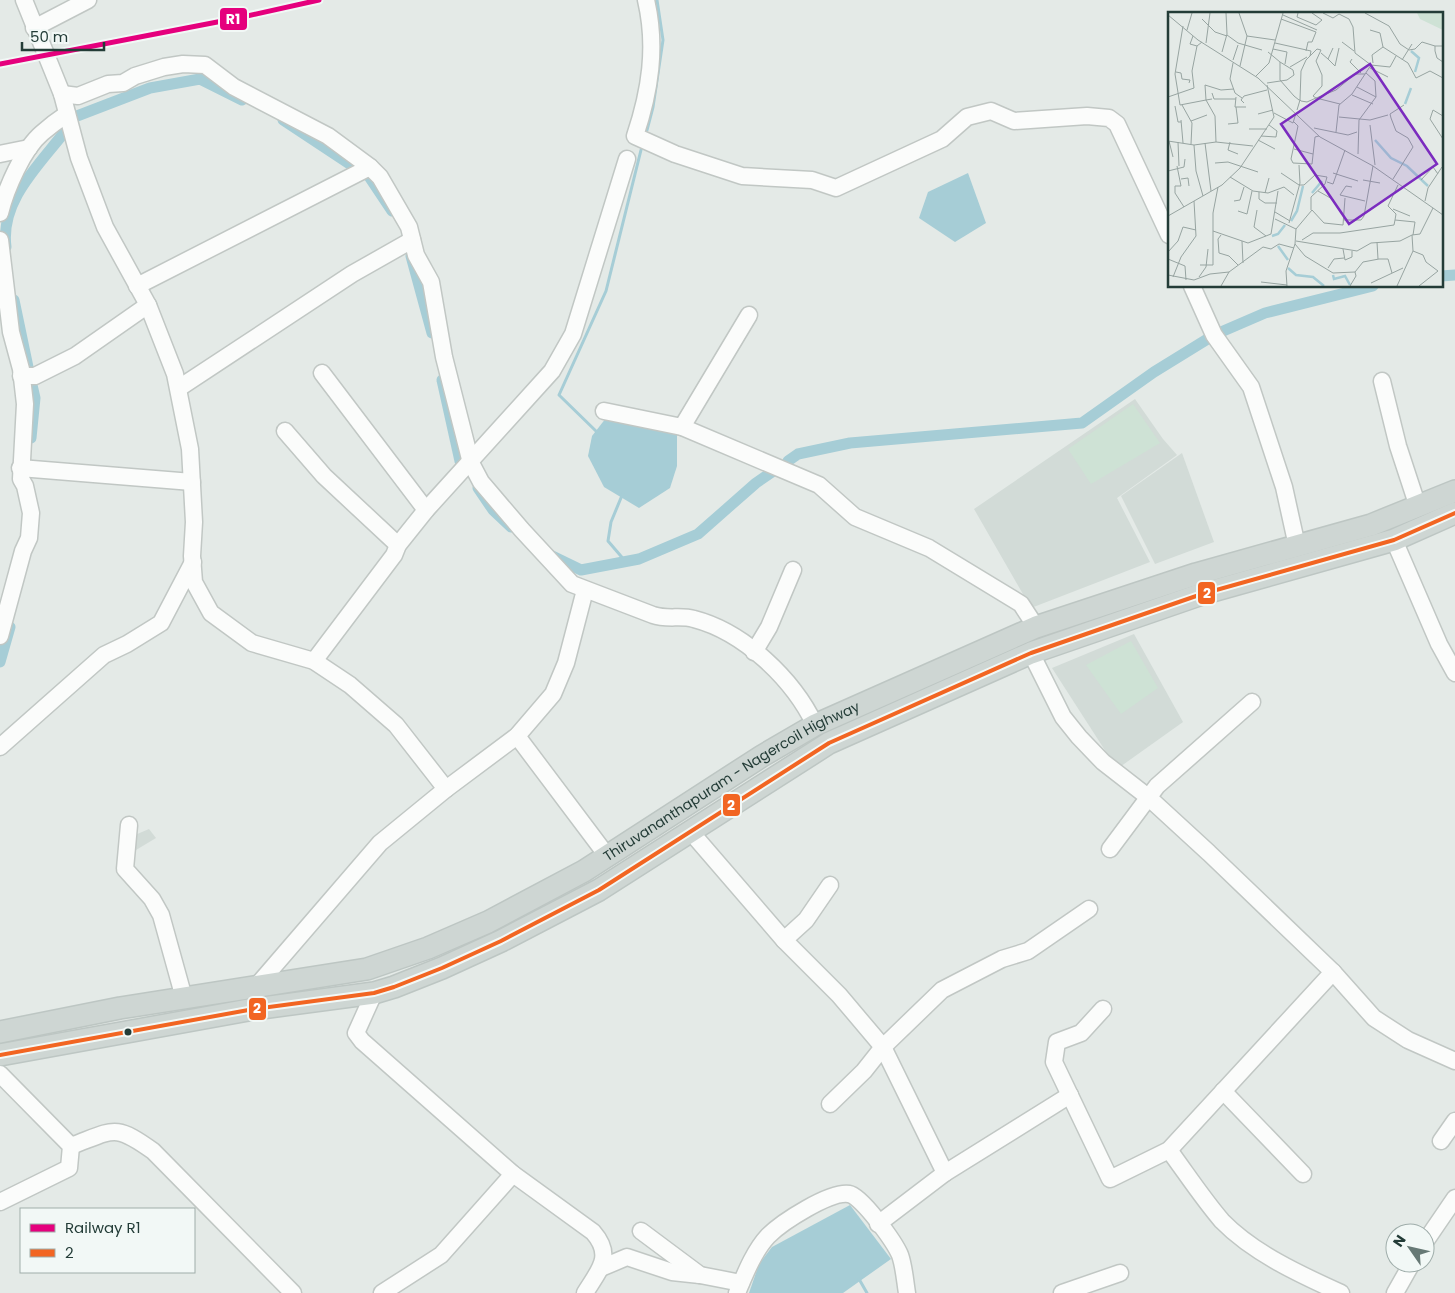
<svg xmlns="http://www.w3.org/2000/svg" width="1455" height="1293" viewBox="0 0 1455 1293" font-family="Poppins,sans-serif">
	<rect width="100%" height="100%" fill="#e4eae7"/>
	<!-- built -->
	<g fill="#d2dbd7">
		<path d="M1135,399L1163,439L1177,455L1117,498L1150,562L1031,608L974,509Z"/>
		<path d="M1182,453L1214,542L1155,564L1121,496Z"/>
		<path d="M1134,634L1183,722L1117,769L1052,668Z"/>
		<path d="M149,829L156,838L136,850L135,835Z"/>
	</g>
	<!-- green -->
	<g fill="#cee2d5">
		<path d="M1133,404L1160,443L1091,484L1068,449Z"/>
		<path d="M1131,641L1158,688L1121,714L1086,665Z"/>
	</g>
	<!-- water -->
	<g fill="#a6cdd6">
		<path d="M968,173L986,223L955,242L919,218L928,192Z"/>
		<path d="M606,418L677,435V466L670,488L639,508L604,487L588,456L592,436Z"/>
		<path d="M850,1205L891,1259L843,1293H749L759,1264L772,1247Z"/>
	</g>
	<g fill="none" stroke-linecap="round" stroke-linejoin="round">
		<!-- stream -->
		<g stroke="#a6cdd6" stroke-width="3">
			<path d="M647,130L653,107L663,40L657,0"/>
			<path d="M598,433L559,395L606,291L641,150"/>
			<path d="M623,493L611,522L608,541L626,562"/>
			<path d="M859,1279L867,1293"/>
		</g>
		<!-- canal -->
		<g stroke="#a6cdd6" stroke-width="11">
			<path d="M77,116L150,88L200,79L242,100"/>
			<path d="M283,120L351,165"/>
			<path d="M368,175L392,211"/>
			<path d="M6,247C0,202 37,167 63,134"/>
			<path d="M411,256L432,333"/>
			<path d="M1441,276L1455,275"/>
			<path d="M14,300L28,367"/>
			<path d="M442,380L460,461"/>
			<path d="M31,438L35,398L32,385"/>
			<path d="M788,461L798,454L850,443L1082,423L1154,372L1214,335L1265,313L1373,286"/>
			<path d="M478,488L493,510L511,527"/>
			<path d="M548,554L581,570L639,559L698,534L756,483L772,472"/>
			<path d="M0,662L10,627"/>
		</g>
		<!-- minor casing -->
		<g stroke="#c1c7c4" stroke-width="19">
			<g id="minor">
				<path d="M24,0L62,94L79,158L105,227L148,305L175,374L190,449L194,522L192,556L194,582L211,613L252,643L314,661L350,685L396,725L446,789"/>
				<path d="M646,0C657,47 650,91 635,136L675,154L742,176L812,180L836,188L942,139L967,117L991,111L1014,121L1087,116L1109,118L1117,124L1169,235"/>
				<path d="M34,28L88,0"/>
				<path d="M62,94L78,96L108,84L123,83L135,76L164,67L183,64L205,65L234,87L328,136L370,167L380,177L409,227L416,255L431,282L444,357L471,463L481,482L522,530L572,584L653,615C667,620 681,615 694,619C744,632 793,679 815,725"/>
				<path d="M0,154L29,148"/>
				<path d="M0,213C6,189 23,149 42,133C50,126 58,120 67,114"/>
				<path d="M0,240L11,332L21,369L25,404L21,479L25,486L31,513L29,538L23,551L0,636"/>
				<path d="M137,286L370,167"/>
				<path d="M1192,286L1214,335L1251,387L1284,487L1297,546"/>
				<path d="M322,373L426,510"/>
				<path d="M21,376H35L75,356L148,305"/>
				<path d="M1382,381L1398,446L1418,507"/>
				<path d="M179,388L352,274L412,240"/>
				<path d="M604,411L682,427L819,485L855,517L929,548L1021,604L1036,627"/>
				<path d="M682,427L749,315"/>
				<path d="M285,431L324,476L398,545"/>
				<path d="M20,468L192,482"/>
				<path d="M1394,540L1439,644L1455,673"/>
				<path d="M754,652L769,627L793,570"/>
				<path d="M1031,653L1063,717L1079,737L1103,762L1148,797L1209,853L1333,972L1374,1018L1408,1040L1455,1061"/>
				<path d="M314,661L394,555L398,545L426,510L552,371L573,334L627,159"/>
				<path d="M517,736L608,857"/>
				<path d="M0,747L104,655L127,644L161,623L193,562"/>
				<path d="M129,825L125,869L152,899L161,915L184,998"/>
				<path d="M690,831L784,940L839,995L883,1047L945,1173L878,1224"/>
				<path d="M1110,849L1157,786L1252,702"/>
				<path d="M784,940L806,920L830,885"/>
				<path d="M255,988L380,843L446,789L517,736L553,694L566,663L585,590"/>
				<path d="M374,993L356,1033L362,1041L513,1174L593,1232C614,1256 599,1270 585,1293"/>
				<path d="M1103,1009L1081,1033L1057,1042L1054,1062L1110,1179L1169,1150L1333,972"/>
				<path d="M0,1074L71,1146L69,1168L0,1202"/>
				<path d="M1223,1091L1303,1174"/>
				<path d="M830,1104L864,1071L883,1047L942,990L1002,959L1028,951L1089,909"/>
				<path d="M1441,1141L1455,1121"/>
				<path d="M71,1146C114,1130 114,1123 153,1151L293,1293"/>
				<path d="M1169,1150C1186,1173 1203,1199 1222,1221C1253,1253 1301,1275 1341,1293"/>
				<path d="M945,1173L1070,1095"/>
				<path d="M641,1231L700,1275L741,1283"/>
				<path d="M1425,1242L1455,1198"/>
				<path d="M601,1268L627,1257L672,1272L700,1275"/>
				<path d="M382,1293L441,1255L513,1174"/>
				<path d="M737,1293C745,1274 754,1251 768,1236C782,1222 830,1191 849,1194C862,1196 895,1243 900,1255C904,1266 905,1281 907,1293"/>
				<path d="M1062,1293L1120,1273"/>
				<path d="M1395,1293L1412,1263"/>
			</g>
		</g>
		<!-- major casing -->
		<g stroke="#bdc6c3" stroke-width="24">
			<g id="major">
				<path id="s1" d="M0,1032L120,1008L367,969L428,948L488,922L584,871L762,756L815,725L1036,627L1196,574L1371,525L1455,491"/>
				<path d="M0,1055L254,1009L374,993L394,987L442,968L501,941L599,890L829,743L1031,653L1202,594L1394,540L1455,513"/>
			</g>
		</g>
		<!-- minor -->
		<use href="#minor" stroke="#fbfcfb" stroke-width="16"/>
		<!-- major -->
		<use href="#major" stroke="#ced6d3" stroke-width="21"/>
		<!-- bus-1 casing -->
		<g stroke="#f2f8f6" stroke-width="8">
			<path id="bus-1" d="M0,1055L254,1009L374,993L394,987L442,968L501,941L599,890L829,743L1031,653L1202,594L1394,540L1455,513"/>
		</g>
		<!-- bus-1 -->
		<use href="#bus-1" stroke="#f26522" stroke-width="4"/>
		<!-- rail-1 casing -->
		<g stroke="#f2f8f6" stroke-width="9">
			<path id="rail-1" d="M0,64L238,18L319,0"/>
		</g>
		<!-- rail-1 -->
		<use href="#rail-1" stroke="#e5007d" stroke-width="5"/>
	</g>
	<!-- markers -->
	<circle fill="#233c37" stroke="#f2f8f6" stroke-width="2" cx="128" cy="1032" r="4.5"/>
	<g text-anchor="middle" stroke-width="4.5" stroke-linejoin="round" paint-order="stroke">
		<!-- street labels -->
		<g font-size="14" fill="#233c37" stroke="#f2f8f6">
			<text dy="5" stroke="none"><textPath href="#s1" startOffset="784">Thiruvananthapuram - Nagercoil Highway</textPath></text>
		</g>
	</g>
	<!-- overview -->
	<g transform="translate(1168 12)">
		<rect width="275" height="275" fill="#e4eae7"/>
		<path d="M249,1H275V18L252,7Z" fill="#cee2d5"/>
		<path fill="none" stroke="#a6cdd6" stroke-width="2.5" d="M243,39L251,46L247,60M237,92L243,76M207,128L223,146L239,154L260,174M144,181L154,169M123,209L129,199L135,174M104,224L110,222L117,213M110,234L120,248M120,256L128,263L145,265L156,274M165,263L166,267L177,264L182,273"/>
		<path fill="none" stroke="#97a4a1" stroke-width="1" d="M71,1L79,24L72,54M130,1L129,5L148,13L154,8L144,1M155,1L165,6L171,2L181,7L185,15L187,41L203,53L184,82L171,93L168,120M197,1L221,14L232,32L241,38L247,37L254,30L267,34M0,3L30,28L90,66L152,125L205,154L275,203M115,3L149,18M34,7L47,20L59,24M113,7L148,20L144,30H140L138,39M15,14L7,62L12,93L38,88L47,104L48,130L85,134M19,18L24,1M202,18L212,21L215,35L240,51L248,66L262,59L275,66M59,23L70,31L94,38M25,24L22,32L29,34M79,24L107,28M174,30L186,39M38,31L42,1M107,31L143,39L142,44M275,34H267V39L269,46L275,50M105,37L119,40L117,52M54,40L59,22L58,1M100,40L112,50V68L126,84L131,88H132L133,89L139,90L148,86L145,84L154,74V63L148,49L153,38L149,37L138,48L133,59L132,88L129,98M153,41L160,47L165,36M160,47L167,54L171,36M184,47L182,50L193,61M65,48L70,33M234,48L244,32M65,51L62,67L67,81L74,86M205,51L204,43L215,35M203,53L222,55L228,44M122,55L139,45M202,56L220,65M8,60L13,61L14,67L22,68L21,71M88,64L101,51L115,1M99,71L119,68L126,63L125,58L112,50M189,75L208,85M44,81L46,87H68M184,83L205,92M0,85L26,76L24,59L29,34L34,30M68,85L67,95H78M44,87L38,88L37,73L53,78L66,77M76,91L73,88L76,84L99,78M172,92L148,86L168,78L187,62H197M14,93L24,111L23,132M7,94L10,110H13M106,101L125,111L128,101M90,102L105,98M275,104L265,98L262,107L275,127M171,105L202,108L220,103M13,108L15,131M23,109L39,103M126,110L130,114L123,147L125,151L144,152L147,125L151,124M60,112L70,111L68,95M202,113L207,153M146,116L180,123L189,120M81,117H99M93,124L108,125L109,119L101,113M90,128L107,137M0,129L26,133L48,130M1,129L5,145M10,130L11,154M62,130L60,138L70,142M37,131L43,179M26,133L28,159L35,184M126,137L145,142M190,142L191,108L208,85L207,69L198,61M47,151L60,150L90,160M9,154L13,174H7V181L16,195M0,159L16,155L17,147M113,161L131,173H136L147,163L159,165L157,172L143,185V198M165,161L190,169M62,165L85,179L100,181L116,175L126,183M13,167L20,166L21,174M225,167L245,135L240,126L228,119L223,106L222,102L236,93M195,168L212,171M253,168L265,155L270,162M159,170L165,172L177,138M230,173L220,194L228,202L227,208L247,210L245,223M184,175L178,174L172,183L197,189M150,179L166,188M91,180V187L97,191H109M97,181L101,166M66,189L72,188L76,175M257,189L260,176L274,155M225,197L242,204M89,198L86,215L98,224M70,199L79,202L84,179M107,200L122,209M0,204L54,173L72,156L106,105L99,73M107,207L128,217L127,232L118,259L119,274M176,208H193L196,204L205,154M121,211L132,171L131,153M128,217L144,198L156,211L175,213L177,186M45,219L80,231L103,222L110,179M53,223L50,227L51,241L61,244L70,253M134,228L145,221H172L226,213L227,208M74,229L75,251M128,229L189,239L203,231L232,229L244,223M209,230L210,247M127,232L137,244L165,261L187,260L188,264L182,274M175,237L177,248L184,245V239M245,239L255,243L258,250L270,259L251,274M0,240L10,229L15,215L28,218M0,247L17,254L18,268M32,253H45V201L50,175M160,256L166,247L176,246M187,260L195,250L211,247H220L224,261M0,263L26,268L42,262L61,260L95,235L103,237L111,232L126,236M5,265L13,245L28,224L26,189M31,265L38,255L40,237M93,270L119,273M203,271L235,256M53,274L61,260M229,274L245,239L244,223L252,222L265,196"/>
		<path fill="#7b2cbf" fill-opacity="0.15" stroke="#7b2cbf" stroke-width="2.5" d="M202,52L269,152L181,212L113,112Z"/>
		<rect width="275" height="275" fill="none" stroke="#233c37" stroke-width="2.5"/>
	</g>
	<g stroke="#f2f8f6" stroke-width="2">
		<rect x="219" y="7" width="29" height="24" rx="5" fill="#e5007d"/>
		<rect x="1197" y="581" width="19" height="24" rx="5" fill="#f26522"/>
		<rect x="722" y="793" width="19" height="24" rx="5" fill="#f26522"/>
		<rect x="248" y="997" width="19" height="24" rx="5" fill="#f26522"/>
	</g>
	<g font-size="14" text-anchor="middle" font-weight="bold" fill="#fff">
		<text x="233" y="24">R1</text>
		<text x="1207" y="598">2</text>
		<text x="731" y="810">2</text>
		<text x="257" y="1013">2</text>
	</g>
	<!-- legend -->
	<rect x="20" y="1208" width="175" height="65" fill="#f2f8f6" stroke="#9fadaa"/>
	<rect x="30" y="1224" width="25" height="8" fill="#e5007d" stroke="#9fadaa"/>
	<text x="65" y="1233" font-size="15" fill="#233c37">Railway R1</text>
	<rect x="30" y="1249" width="25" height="8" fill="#f26522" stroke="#9fadaa"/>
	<text x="65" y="1258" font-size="15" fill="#233c37">2</text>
	<!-- north arrow -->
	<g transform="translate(1410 1248) rotate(304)"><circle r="24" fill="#f2f8f6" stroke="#9fadaa"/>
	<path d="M0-4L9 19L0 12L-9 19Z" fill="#677975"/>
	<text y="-8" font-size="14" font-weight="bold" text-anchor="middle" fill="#233c37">N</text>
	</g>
	<!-- scale -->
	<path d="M22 42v8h82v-8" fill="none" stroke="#233c37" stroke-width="2.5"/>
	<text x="30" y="42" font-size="15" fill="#233c37" stroke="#f2f8f6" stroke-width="4" paint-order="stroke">50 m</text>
</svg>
